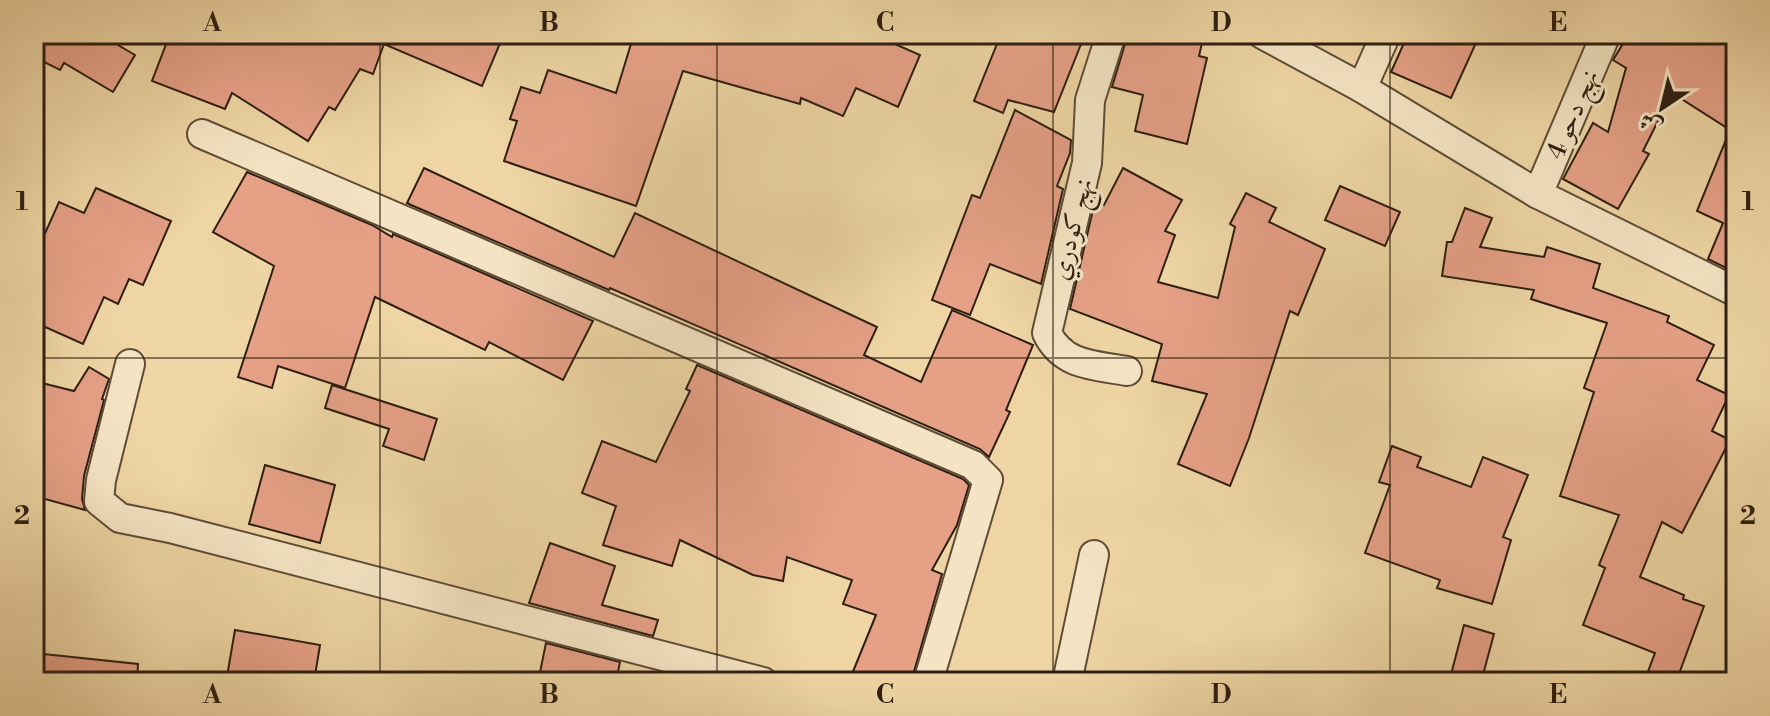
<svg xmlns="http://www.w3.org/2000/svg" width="1770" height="716" viewBox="0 0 1770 716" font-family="'Libre Bodoni',Amiri,serif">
	<rect width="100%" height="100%" fill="#eed5a3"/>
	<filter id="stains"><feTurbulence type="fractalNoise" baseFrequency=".0025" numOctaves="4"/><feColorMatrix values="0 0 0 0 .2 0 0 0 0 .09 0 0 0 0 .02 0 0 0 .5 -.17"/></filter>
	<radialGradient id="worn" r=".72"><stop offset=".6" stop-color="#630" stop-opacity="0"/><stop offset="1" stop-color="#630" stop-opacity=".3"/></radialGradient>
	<!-- building -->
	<g fill="#e5a086" stroke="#2e1f13" stroke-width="2">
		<path d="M34,34H99L135,55L113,92L64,63L60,70L34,57Z"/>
		<path d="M170,34H504L482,86L384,44L373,74L360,69L335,110L329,107L308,141L232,93L225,109L152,81Z"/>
		<path d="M634,34H902L897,45L920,55L898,107L856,88L843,116L801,98L800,104L683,71L636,206L504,161L517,121L510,119L521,87L540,93L548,70L616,93Z"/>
		<path d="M1001,34H1085L1054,112L1008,100L1003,113L974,101Z"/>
		<path d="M1128,34H1204L1199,56L1207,58L1187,144L1135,131L1143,95L1112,87Z"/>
		<path d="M1408,34H1480L1451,98L1391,72Z"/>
		<path d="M1629,34H1736V273L1708,259L1723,223L1697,211L1730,130L1672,93L1643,151L1649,154L1618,209L1563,179L1593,123L1608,132L1626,68L1613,60Z"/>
		<path d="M1015,110L1071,140L1070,153L1057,186L1063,189L1041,284L990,264L970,315L932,300L972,195L980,198Z"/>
		<path d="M424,168L614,257L635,213L877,327L864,355L921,382L952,310L1033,345L1006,410L1010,412L989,457L980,449L610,288L609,290L411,205L407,203Z"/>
		<path d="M1123,168L1182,200L1165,231L1175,235L1158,282L1218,298L1235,227L1230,224L1246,193L1276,208L1269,222L1325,249L1298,315L1290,311L1249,438L1230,486L1178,464L1207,394L1152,381L1162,344L1070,309L1095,201L1104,205Z"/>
		<path d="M247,172L372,225L392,237L393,234L593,321L563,380L489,342L485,350L375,297L345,388L278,366L272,388L238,377L274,266L213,232Z"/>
		<path d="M1340,186L1400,212L1385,246L1325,220Z"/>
		<path d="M96,188L171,221L143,285L129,279L118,304L104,297L83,344L34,322V258L59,202L84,213Z"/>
		<path d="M1465,208L1492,218L1480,247L1544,257L1547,247L1600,264L1593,288L1669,316L1667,322L1714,345L1697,380L1729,395L1712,431L1730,440L1682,533L1662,522L1640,577L1684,595L1683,599L1704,606L1676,682H1644L1655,653L1583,625L1605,568L1599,565L1619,515L1560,496L1594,392L1584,388L1607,323L1531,299L1534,290L1442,276L1447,242H1452Z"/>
		<path d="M697,365L963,479L969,485L957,525L932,570L942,574L911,682H871L852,674L876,615L843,604L852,580L787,557L783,581L753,575L680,540L672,566L603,545L616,506L582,493L602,441L656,462L690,391L686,389Z"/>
		<path d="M89,367L109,379L102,399L104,400L84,476L82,499L85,510L34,496V381L74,391Z"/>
		<path d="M332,385L437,419L424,460L383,446L389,429L325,408Z"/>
		<path d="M1392,446L1421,457L1417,467L1471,487L1483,457L1528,475L1503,537L1511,540L1492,604L1437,588L1440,580L1365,553L1390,485L1379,482Z"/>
		<path d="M265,465L335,485L320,543L249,524Z"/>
		<path d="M550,543L615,566L602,605L658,620L653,636L529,603Z"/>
		<path d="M1464,625L1494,634L1481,682H1449Z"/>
		<path d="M235,630L320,645L314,682H226Z"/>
		<path d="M546,643L620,662L616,682H538Z"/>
		<path d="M34,653L138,664L137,682H34Z"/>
	</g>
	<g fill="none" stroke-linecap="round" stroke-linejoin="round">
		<!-- street casing -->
		<g stroke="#5e4c37" stroke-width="32">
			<g id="street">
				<path d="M1111,34L1090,100L1087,163L1047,333C1063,366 1094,365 1127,371"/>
				<path d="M1262,34L1362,88L1538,194L1736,292"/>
				<path d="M1362,88L1386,34"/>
				<path d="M202,134L973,465L988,480L928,682"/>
				<path d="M1538,194L1606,34"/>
				<path d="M130,364L101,480L99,501L120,518L170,528L763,682"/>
				<path d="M1067,682L1094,555"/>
			</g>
		</g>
		<!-- street -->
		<use href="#street" stroke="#f4e4c3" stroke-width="28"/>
	</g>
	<!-- grid -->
	<path fill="none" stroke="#2e1f13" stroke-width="2" stroke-opacity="0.55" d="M380,34V682M717,34V682M1053,34V682M1390,34V682M34,358H1736"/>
	<g text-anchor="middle" stroke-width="6" stroke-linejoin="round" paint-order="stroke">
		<!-- street labels -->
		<g font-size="26" fill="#2e1f13" stroke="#f4e4c3">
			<text transform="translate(1572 114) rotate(-67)" y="9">نهج دحو 4</text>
			<text transform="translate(1071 229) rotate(-76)" y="9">نهج كودري</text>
		</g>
	</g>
	<!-- margin -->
	<rect width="1770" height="716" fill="none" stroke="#eed5a3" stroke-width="88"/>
	<!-- north arrow -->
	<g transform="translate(1662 108) rotate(215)" stroke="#f4e4c3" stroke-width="6" paint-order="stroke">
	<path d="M0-6L14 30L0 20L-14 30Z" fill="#2e1f13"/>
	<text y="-12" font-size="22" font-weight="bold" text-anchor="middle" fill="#2e1f13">ش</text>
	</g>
	<rect x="44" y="44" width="1682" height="628" fill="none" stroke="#2e1f13" stroke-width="3"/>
	<g font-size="26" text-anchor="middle" font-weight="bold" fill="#2e1f13">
		<text x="212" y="31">A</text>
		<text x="549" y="31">B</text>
		<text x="885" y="31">C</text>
		<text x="1221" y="31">D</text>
		<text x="1558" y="31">E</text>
		<text x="22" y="210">1</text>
		<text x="1748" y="210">1</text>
		<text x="22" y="524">2</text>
		<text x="1748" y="524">2</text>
		<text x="212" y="703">A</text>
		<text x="549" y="703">B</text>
		<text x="885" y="703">C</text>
		<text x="1221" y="703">D</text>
		<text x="1558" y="703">E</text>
	</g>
	<rect width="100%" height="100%" filter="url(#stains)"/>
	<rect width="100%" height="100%" fill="url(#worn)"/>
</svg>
